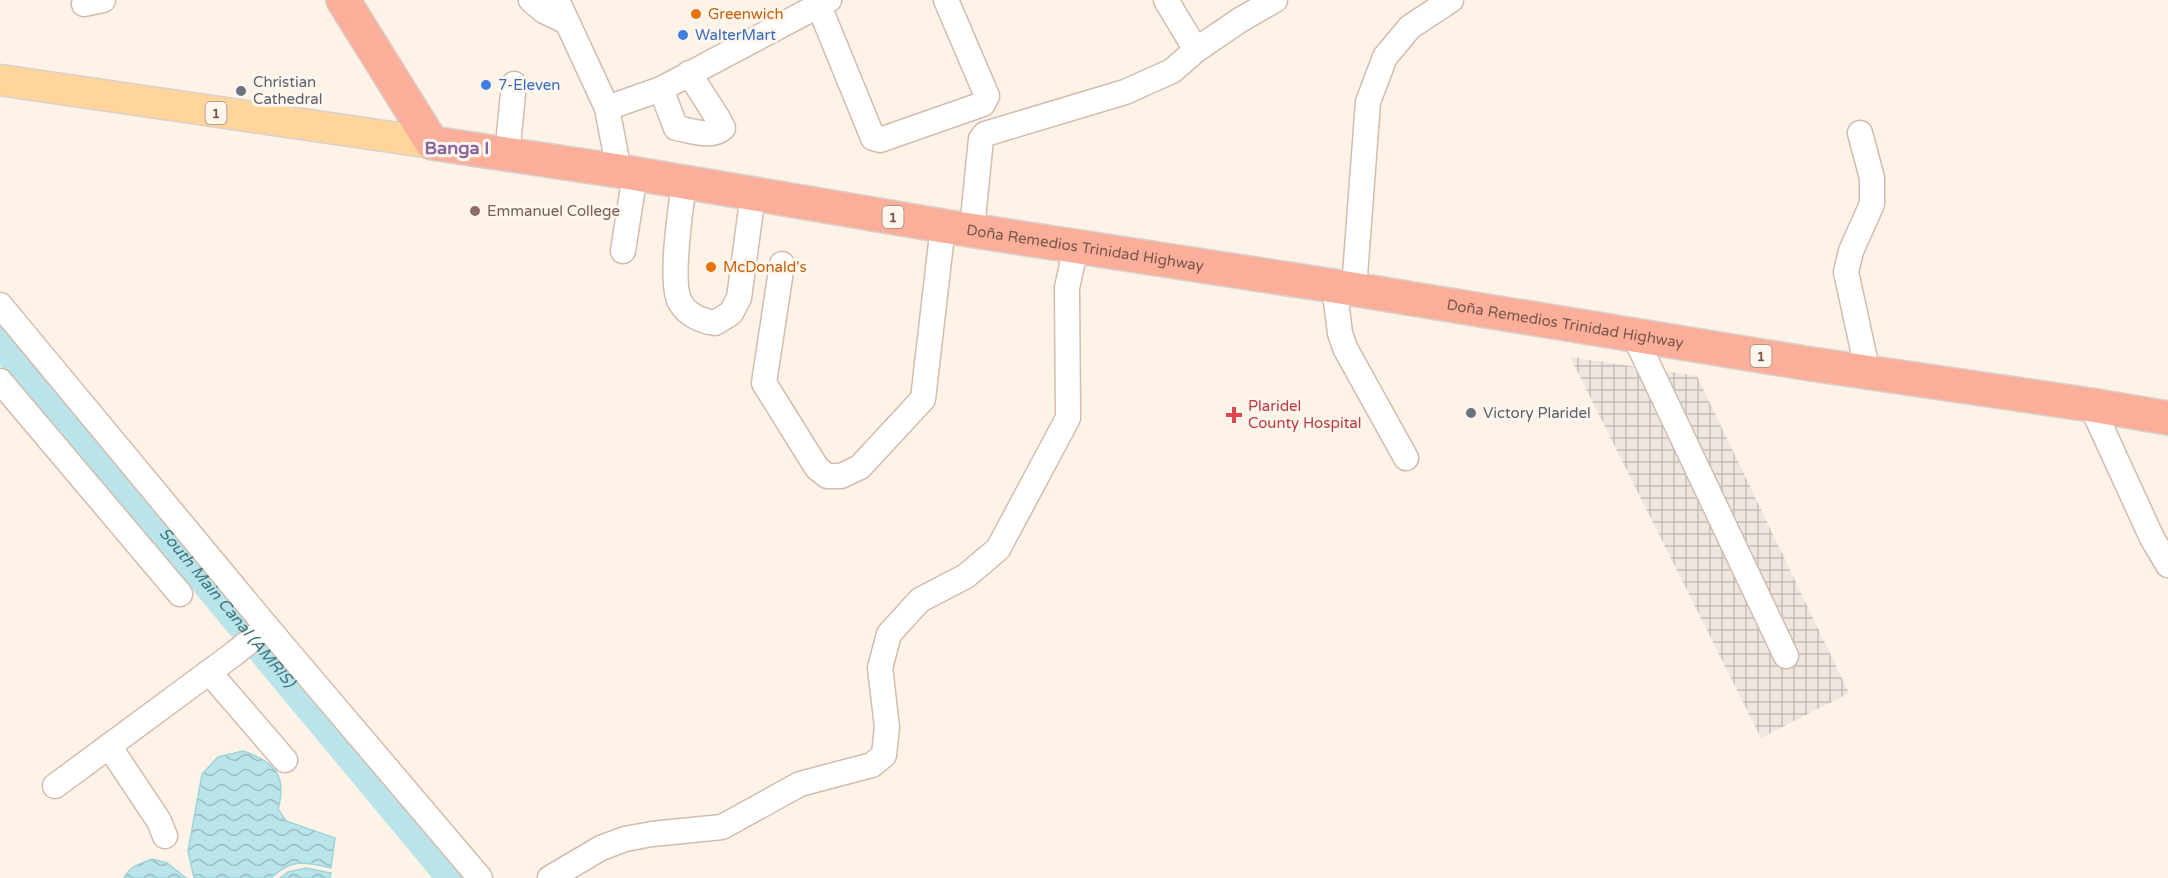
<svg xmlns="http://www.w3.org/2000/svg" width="2168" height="878" viewBox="0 0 2168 878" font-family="'Varela Round',sans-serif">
	<defs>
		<pattern id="industrial-grid" width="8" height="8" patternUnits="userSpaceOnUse" patternTransform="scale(1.5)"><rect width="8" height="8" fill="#eee6e0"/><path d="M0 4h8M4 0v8" fill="none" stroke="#c6bdb8"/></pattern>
		<pattern id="water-waves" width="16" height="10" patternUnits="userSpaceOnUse" patternTransform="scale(1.5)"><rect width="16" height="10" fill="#b9e4e9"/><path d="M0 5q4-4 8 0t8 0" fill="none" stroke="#9bbcbf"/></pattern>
	</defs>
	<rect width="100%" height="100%" fill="#fef3e6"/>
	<!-- industrial -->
	<path fill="url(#industrial-grid)" d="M1570,357L1697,376L1849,693L1761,738Z"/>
	<!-- water -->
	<g fill="url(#water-waves)" stroke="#9ed5db" stroke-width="1.5">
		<path d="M243,751C273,761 288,775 278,809L286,821L335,838L331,868C306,862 292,858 271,878H194L188,851L202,774L218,757Z"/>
		<path d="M152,859L167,863L186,878H124C129,867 141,863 152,859Z"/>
		<path d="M306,868L331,873L330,878H280L288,872Z"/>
	</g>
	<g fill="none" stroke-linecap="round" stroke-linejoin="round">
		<!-- river -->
		<path stroke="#b9e4e9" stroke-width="32" id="s1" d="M0,339L80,441L167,534L453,878"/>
		<!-- minor casing -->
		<g stroke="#d3bcad" stroke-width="27">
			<g id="minor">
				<path d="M531,0L544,11L567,22"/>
				<path d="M557,0L607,108L619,171"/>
				<path d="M1166,0L1196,50"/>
				<path d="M84,4L103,0"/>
				<path d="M819,6L873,138L880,140L983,104L987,96L946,0"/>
				<path d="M661,89L676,128C690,130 711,139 723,128L719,120L689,73"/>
				<path d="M607,108L661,89L829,0"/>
				<path d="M1860,133L1872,178V204L1851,251L1846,272L1868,373"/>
				<path d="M507,155L514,84"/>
				<path d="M684,182C681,208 669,282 680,302C687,315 702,321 715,323L731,313L739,298L753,194"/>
				<path d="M972,229L981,139L985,134L1125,92L1172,71L1196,50L1240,20L1275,0"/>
				<path d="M623,251L635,174"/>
				<path d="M782,264L764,383L817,468L827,476H841L860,467L923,399L943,226"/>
				<path d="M1334,286L1340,333L1345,348L1406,458"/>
				<path d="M1354,289L1368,102L1385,57L1410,27L1451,0"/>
				<path d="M0,305L267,627L480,878"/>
				<path d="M1634,335L1786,656"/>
				<path d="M0,381L180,594"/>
				<path d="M2091,405L2152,538L2168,565"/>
				<path d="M209,672L285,760"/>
				<path d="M109,746L159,821L165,836"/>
				<path d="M55,786L235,653L267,627"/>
				<path d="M550,878L601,848L625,839L652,834L722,827L800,784L872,765L884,755L887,727L880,668L889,634L920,600L966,576L998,549L1068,418L1067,288L1076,246"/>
			</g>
		</g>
		<!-- major casing -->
		<g stroke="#d9d0cc" stroke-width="33">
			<path id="major" d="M0,80L432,143"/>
		</g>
		<!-- highway casing -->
		<g stroke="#d9d0cc" stroke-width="36">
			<g id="highway">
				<path id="s2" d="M343,0L432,143L619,171L943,226L1334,286L1811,364L2091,405L2168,418"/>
			</g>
		</g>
		<!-- minor -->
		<use href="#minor" stroke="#fff" stroke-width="24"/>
		<!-- major -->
		<use href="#major" stroke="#ffd59c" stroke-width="30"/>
		<!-- highway -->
		<use href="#highway" stroke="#fbae9a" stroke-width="33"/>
	</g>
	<!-- markers -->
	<g fill="#e8710a" stroke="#fff7ee" stroke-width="2">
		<circle cx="696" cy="14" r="6"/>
		<circle cx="711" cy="267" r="6"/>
	</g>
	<g fill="#3f7fe0" stroke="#fff7ee" stroke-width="2">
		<circle cx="683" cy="35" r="6"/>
		<circle cx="486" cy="85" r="6"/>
	</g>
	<g fill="#6b7280" stroke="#fff7ee" stroke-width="2">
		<circle cx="241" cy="91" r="6"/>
		<circle cx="1471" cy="413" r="6"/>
	</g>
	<circle fill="#8d6e63" stroke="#fff7ee" stroke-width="2" cx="475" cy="211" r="6"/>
	<path fill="#e0444e" stroke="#fff7ee" stroke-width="2" d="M1231 406h6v6h6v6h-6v6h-6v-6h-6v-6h6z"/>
	<g text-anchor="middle" stroke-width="6" stroke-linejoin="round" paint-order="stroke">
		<!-- shield labels -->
		<g fill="#fff7ee" stroke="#a1887a" stroke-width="1.5">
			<rect x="205.5" y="102" width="21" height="22" rx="4.5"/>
			<rect x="882.5" y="206" width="21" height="22" rx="4.5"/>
			<rect x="1750.5" y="345" width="21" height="22" rx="4.5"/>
		</g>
		<g font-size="14" font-weight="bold" fill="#795849">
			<text x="216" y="118">1</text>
			<text x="893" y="222">1</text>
			<text x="1761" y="361">1</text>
		</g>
		<!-- food labels -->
		<g font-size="15" fill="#c56008" stroke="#fff7ee" text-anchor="start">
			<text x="708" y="19">Greenwich</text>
			<text x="723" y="272">McDonald's</text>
		</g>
		<!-- shop labels -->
		<g font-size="15" fill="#366cbe" stroke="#fff7ee" text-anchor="start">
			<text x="695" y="40">WalterMart</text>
			<text x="498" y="90">7-Eleven</text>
		</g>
		<!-- worship labels -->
		<g font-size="15" fill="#5b616d" stroke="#fff7ee" text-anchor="start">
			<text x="253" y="87">Christian<tspan x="253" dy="17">Cathedral</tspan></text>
			<text x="1483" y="418">Victory Plaridel</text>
		</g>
		<!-- education labels -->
		<g font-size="15" fill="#785e54" stroke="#fff7ee" text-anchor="start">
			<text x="487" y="216">Emmanuel College</text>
		</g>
		<!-- street labels -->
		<g font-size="15" fill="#795849" stroke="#fff7ee">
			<text dy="5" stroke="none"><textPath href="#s2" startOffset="830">Doña Remedios Trinidad Highway</textPath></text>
			<text dy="5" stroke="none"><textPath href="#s2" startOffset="1316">Doña Remedios Trinidad Highway</textPath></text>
		</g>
		<!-- health labels -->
		<g font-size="15" fill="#be3a42" stroke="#fff7ee" text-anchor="start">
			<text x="1248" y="411">Plaridel<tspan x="1248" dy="17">County Hospital</tspan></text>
		</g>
		<!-- water labels -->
		<g font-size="16" font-style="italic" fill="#3b777e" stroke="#fff7ee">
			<text dy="6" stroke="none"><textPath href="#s1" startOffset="352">South Main Canal (AMRIS)</textPath></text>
		</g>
		<!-- quarter labels -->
		<g font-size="18" font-weight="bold" fill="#87649c" stroke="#fff7ee">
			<text x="457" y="154">Banga I</text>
		</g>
	</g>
</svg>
